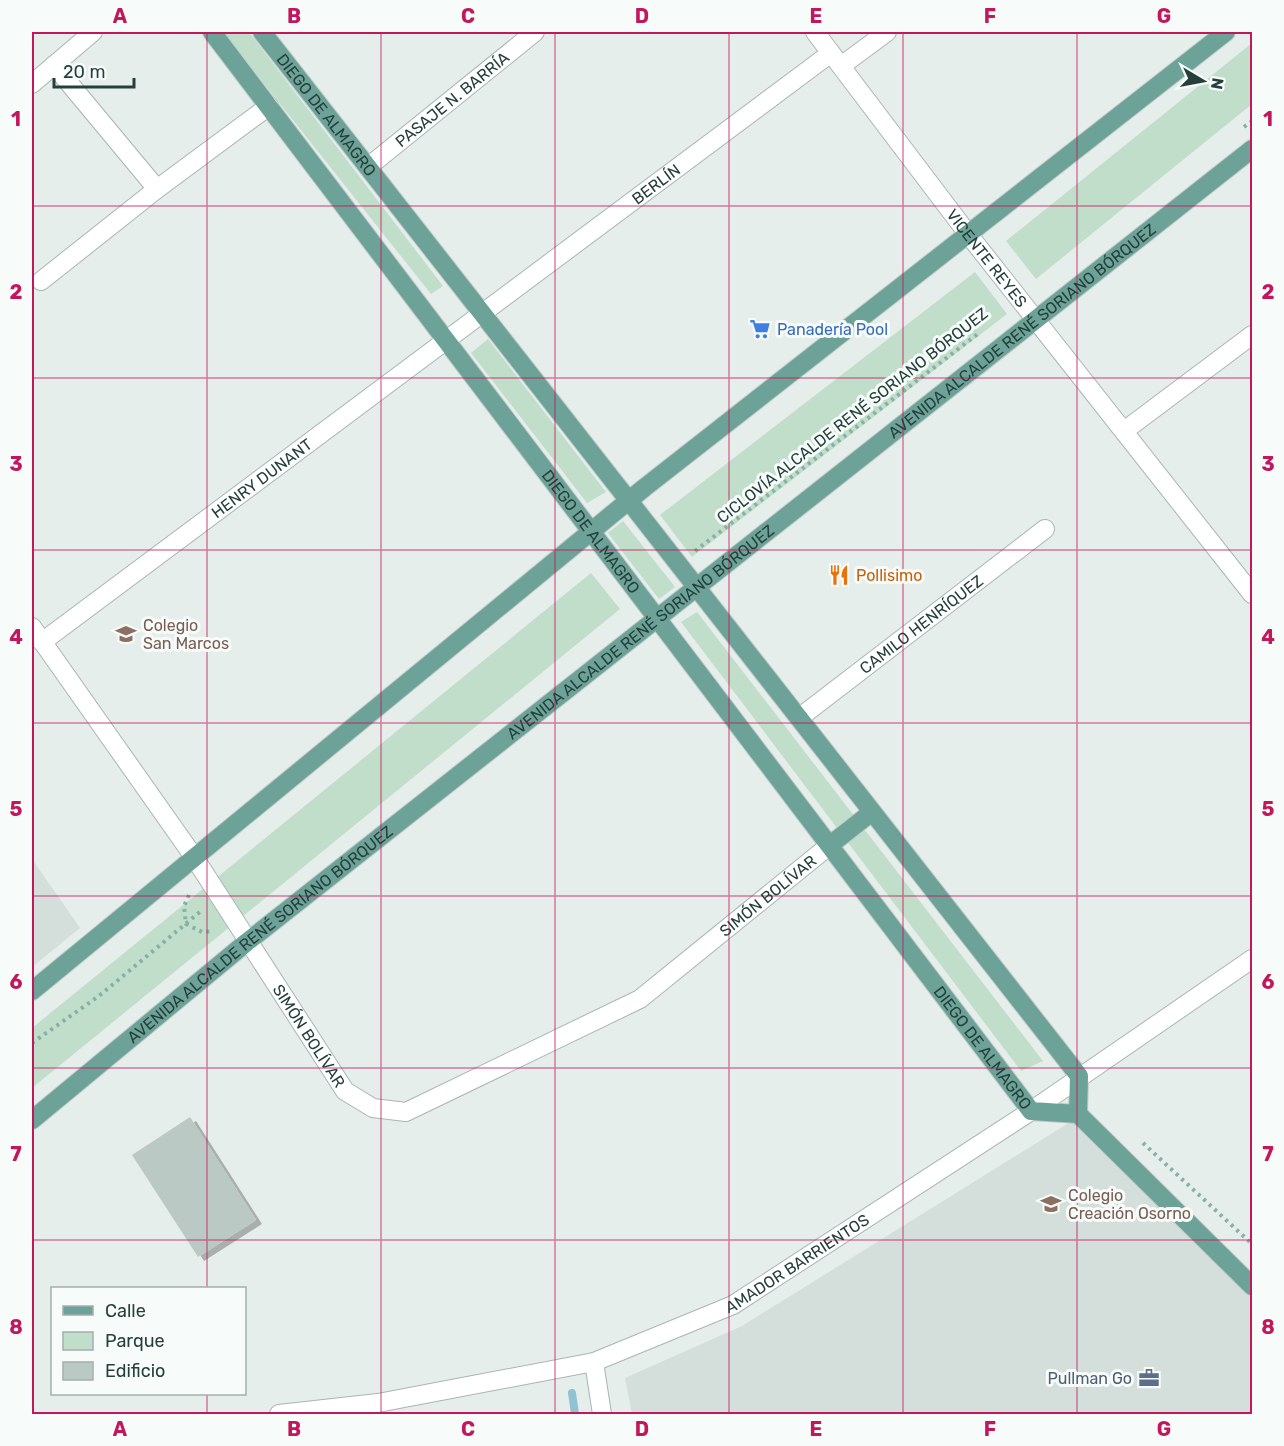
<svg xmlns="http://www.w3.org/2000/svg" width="1284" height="1446" viewBox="0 0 1284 1446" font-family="Rubik,sans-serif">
	<defs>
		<filter id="shadow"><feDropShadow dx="6" dy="4" stdDeviation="0" flood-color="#0004"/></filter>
	</defs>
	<rect width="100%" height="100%" fill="#e6eeeb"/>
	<!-- built -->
	<g fill="#d4deda">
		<path d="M32,859L80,928L32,967Z"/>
		<path d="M1075,1119L1252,1289V1414H632L625,1378L742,1326Z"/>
	</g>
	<!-- green -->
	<g fill="#c0deca">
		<path d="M223,32H249L443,286L431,294Z"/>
		<path d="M1252,43V104L1036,279L1006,241Z"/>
		<path d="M975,272L1007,314L692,557L660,515Z"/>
		<path d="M488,339L606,492L587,503L471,353Z"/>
		<path d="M623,521L675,587L659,599L608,533Z"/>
		<path d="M591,573L620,609L32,1088V1028Z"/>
		<path d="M697,612L1043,1061L1021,1071L681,622Z"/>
	</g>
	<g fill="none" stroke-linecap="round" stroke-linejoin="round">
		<!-- stream -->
		<path stroke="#90c2d1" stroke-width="8" d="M572,1393L575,1414"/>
	</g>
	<!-- building -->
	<path fill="#bbc9c4" filter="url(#shadow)" d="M190,1117L256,1220L198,1257L132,1155Z"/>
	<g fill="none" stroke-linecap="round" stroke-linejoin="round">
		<!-- minor casing -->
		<g stroke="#a8b6b3" stroke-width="20">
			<g id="minor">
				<path id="s1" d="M815,32L968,234L1252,594"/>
				<path d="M54,65L157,189"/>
				<path d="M841,66L887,32"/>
				<path d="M32,84L93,32"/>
				<path id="s2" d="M368,167L535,32"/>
				<path d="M41,281L157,189L269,106"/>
				<path d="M1124,431L1252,335"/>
				<path id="s3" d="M32,627L194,857L345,1091L373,1108L406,1112L640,999L830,845"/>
				<path id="s4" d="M42,642L831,53"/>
				<path id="s5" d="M799,718L1045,529"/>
				<path d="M594,1362L602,1414"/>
				<path id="s6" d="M279,1414L378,1403L594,1362L733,1305L1031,1111L1252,959"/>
			</g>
		</g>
		<!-- major casing -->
		<g stroke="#c2cac8" stroke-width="20">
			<g id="major">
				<path id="s7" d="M212,32L1031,1111L1078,1114"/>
				<path id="s8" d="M262,32L1079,1076L1078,1114"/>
				<path d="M830,845L872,812"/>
				<path d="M32,991L644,488L1226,32"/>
				<path d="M1078,1114L1252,1286"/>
				<path id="s9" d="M32,1120L247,942L1252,149"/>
			</g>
		</g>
		<!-- path -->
		<g stroke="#87b1a7" stroke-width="4" stroke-dasharray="3 4.5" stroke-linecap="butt">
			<path d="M1244,127L1252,121"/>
			<path d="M695,551L979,333"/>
			<path d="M189,895L184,906L186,924L202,932L214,931"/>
			<path d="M32,1043L99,996L201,911"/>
			<path d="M1143,1143L1252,1244"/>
		</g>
		<!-- minor -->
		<use href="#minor" stroke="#fff" stroke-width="18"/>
		<!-- major -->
		<use href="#major" stroke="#6ca298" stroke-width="18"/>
	</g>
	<!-- grid -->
	<path fill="none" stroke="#c2185b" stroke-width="1.5" stroke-opacity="0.55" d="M207,32V1288M381,32V1414M555,32V1414M729,32V1414M903,32V1414M1077,32V1414M32,206H1252M32,378H1252M32,550H1252M32,723H1252M32,896H1252M32,1068H1252M32,1240H1252M207,1394V1414"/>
	<!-- icons -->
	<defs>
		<g id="supermarket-bare" transform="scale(1.62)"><path d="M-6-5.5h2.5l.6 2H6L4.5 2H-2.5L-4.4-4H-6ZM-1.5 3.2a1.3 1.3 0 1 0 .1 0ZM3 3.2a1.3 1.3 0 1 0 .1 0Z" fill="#3f7fe0" stroke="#f7fbf9" stroke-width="2.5" paint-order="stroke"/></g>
		<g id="restaurant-bare" transform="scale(1.62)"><path d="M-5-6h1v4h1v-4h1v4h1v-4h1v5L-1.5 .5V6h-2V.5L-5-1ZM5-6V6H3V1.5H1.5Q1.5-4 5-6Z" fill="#e8710a" stroke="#f7fbf9" stroke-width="2.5" paint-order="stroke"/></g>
		<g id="school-bare" transform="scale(1.62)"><path d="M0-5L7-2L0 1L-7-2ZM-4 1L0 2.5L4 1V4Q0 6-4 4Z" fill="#8d6e63" stroke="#f7fbf9" stroke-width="2.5" paint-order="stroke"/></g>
		<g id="office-bare" transform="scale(1.62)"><path d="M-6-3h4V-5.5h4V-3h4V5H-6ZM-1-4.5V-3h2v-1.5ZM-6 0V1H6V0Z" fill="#5c6f8a" stroke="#f7fbf9" stroke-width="2.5" paint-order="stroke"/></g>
	</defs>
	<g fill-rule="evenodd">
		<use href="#supermarket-bare" x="760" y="329"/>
		<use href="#restaurant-bare" x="839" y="575"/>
		<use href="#school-bare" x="126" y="634"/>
		<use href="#school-bare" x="1051" y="1204"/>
		<use href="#office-bare" x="1149" y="1378"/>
	</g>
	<g text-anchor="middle" stroke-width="6" stroke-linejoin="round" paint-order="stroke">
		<!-- street labels -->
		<g font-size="16" fill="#25403b" stroke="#f7fbf9">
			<text dy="6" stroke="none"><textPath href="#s2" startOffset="108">PASAJE N. BARRÍA</textPath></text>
			<text dy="6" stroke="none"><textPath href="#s8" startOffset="105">DIEGO DE ALMAGRO</textPath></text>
			<text dy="6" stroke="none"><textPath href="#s4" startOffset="766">BERLÍN</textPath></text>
			<text dy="6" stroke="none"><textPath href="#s1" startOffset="284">VICENTE REYES</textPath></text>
			<text dy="6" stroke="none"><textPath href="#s9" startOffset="1266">AVENIDA ALCALDE RENÉ SORIANO BÓRQUEZ</textPath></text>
			<text transform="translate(852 415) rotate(-38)" y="6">CICLOVÍA ALCALDE RENÉ SORIANO BÓRQUEZ</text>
			<text dy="6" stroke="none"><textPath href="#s4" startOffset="274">HENRY DUNANT</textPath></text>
			<text dy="6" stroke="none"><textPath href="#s7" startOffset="627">DIEGO DE ALMAGRO</textPath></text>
			<text dy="6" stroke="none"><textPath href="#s5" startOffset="154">CAMILO HENRÍQUEZ</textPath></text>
			<text dy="6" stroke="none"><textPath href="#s9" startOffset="780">AVENIDA ALCALDE RENÉ SORIANO BÓRQUEZ</textPath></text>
			<text dy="6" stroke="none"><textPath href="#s3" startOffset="1050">SIMÓN BOLÍVAR</textPath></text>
			<text dy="6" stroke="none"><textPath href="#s9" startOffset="294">AVENIDA ALCALDE RENÉ SORIANO BÓRQUEZ</textPath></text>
			<text dy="6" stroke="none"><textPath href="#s3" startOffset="494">SIMÓN BOLÍVAR</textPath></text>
			<text dy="6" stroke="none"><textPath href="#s7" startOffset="1275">DIEGO DE ALMAGRO</textPath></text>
			<text dy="6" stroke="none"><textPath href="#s6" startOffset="546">AMADOR BARRIENTOS</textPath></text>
		</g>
		<!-- shop labels -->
		<g font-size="16" fill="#366cbe" stroke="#f7fbf9" text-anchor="start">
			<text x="777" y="335">Panadería Pool</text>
		</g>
		<!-- food labels -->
		<g font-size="16" fill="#c56008" stroke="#f7fbf9" text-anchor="start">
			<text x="856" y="581">Pollisimo</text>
		</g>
		<!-- education labels -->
		<g font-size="16" fill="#785e54" stroke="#f7fbf9" text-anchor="start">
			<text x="143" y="631">Colegio<tspan x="143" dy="18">San Marcos</tspan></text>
			<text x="1068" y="1201">Colegio<tspan x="1068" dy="18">Creación Osorno</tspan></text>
		</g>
		<!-- service labels -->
		<g font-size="16" fill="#4e5e75" stroke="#f7fbf9" text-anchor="end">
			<text x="1132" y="1384">Pullman Go</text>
		</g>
	</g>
	<!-- border -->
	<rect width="1284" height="1446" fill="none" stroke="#f7fbf9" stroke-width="66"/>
	<!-- legend -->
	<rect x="51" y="1287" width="195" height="108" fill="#f7fbf9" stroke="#a3b0ad" stroke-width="1.5"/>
	<rect x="63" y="1306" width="30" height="9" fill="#6ca298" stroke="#a3b0ad" stroke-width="1.5"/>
	<text x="105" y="1317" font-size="18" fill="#25403b">Calle</text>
	<rect x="63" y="1332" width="30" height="18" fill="#c0deca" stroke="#a3b0ad" stroke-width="1.5"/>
	<text x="105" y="1347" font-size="18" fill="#25403b">Parque</text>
	<rect x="63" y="1362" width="30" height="18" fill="#bbc9c4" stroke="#a3b0ad" stroke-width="1.5"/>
	<text x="105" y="1377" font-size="18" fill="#25403b">Edificio</text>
	<!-- north arrow -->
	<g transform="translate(1203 81) rotate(100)" stroke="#f7fbf9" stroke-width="4.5" paint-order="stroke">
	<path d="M0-4.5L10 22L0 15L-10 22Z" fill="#25403b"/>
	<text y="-9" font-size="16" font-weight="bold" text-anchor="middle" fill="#25403b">N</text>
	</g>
	<!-- scale -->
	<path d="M54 78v9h80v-9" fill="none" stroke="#25403b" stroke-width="3"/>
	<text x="63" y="78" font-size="18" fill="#25403b" stroke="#f7fbf9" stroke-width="4.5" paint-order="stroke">20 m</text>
	<rect x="33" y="33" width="1218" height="1380" fill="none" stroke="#c2185b" stroke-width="2"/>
	<g font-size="20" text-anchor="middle" font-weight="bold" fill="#c2185b">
		<text x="120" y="23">A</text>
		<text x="294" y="23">B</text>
		<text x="468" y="23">C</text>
		<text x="642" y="23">D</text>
		<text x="816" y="23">E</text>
		<text x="990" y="23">F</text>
		<text x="1164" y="23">G</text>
		<text x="16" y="126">1</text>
		<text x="1268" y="126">1</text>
		<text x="16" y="299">2</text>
		<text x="1268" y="299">2</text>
		<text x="16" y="471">3</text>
		<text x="1268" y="471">3</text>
		<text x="16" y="644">4</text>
		<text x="1268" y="644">4</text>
		<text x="16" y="816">5</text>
		<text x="1268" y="816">5</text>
		<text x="16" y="989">6</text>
		<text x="1268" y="989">6</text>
		<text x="16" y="1161">7</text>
		<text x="1268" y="1161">7</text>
		<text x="16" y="1334">8</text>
		<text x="1268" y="1334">8</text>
		<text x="120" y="1436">A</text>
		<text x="294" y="1436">B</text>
		<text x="468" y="1436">C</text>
		<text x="642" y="1436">D</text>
		<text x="816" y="1436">E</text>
		<text x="990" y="1436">F</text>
		<text x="1164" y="1436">G</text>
	</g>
</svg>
